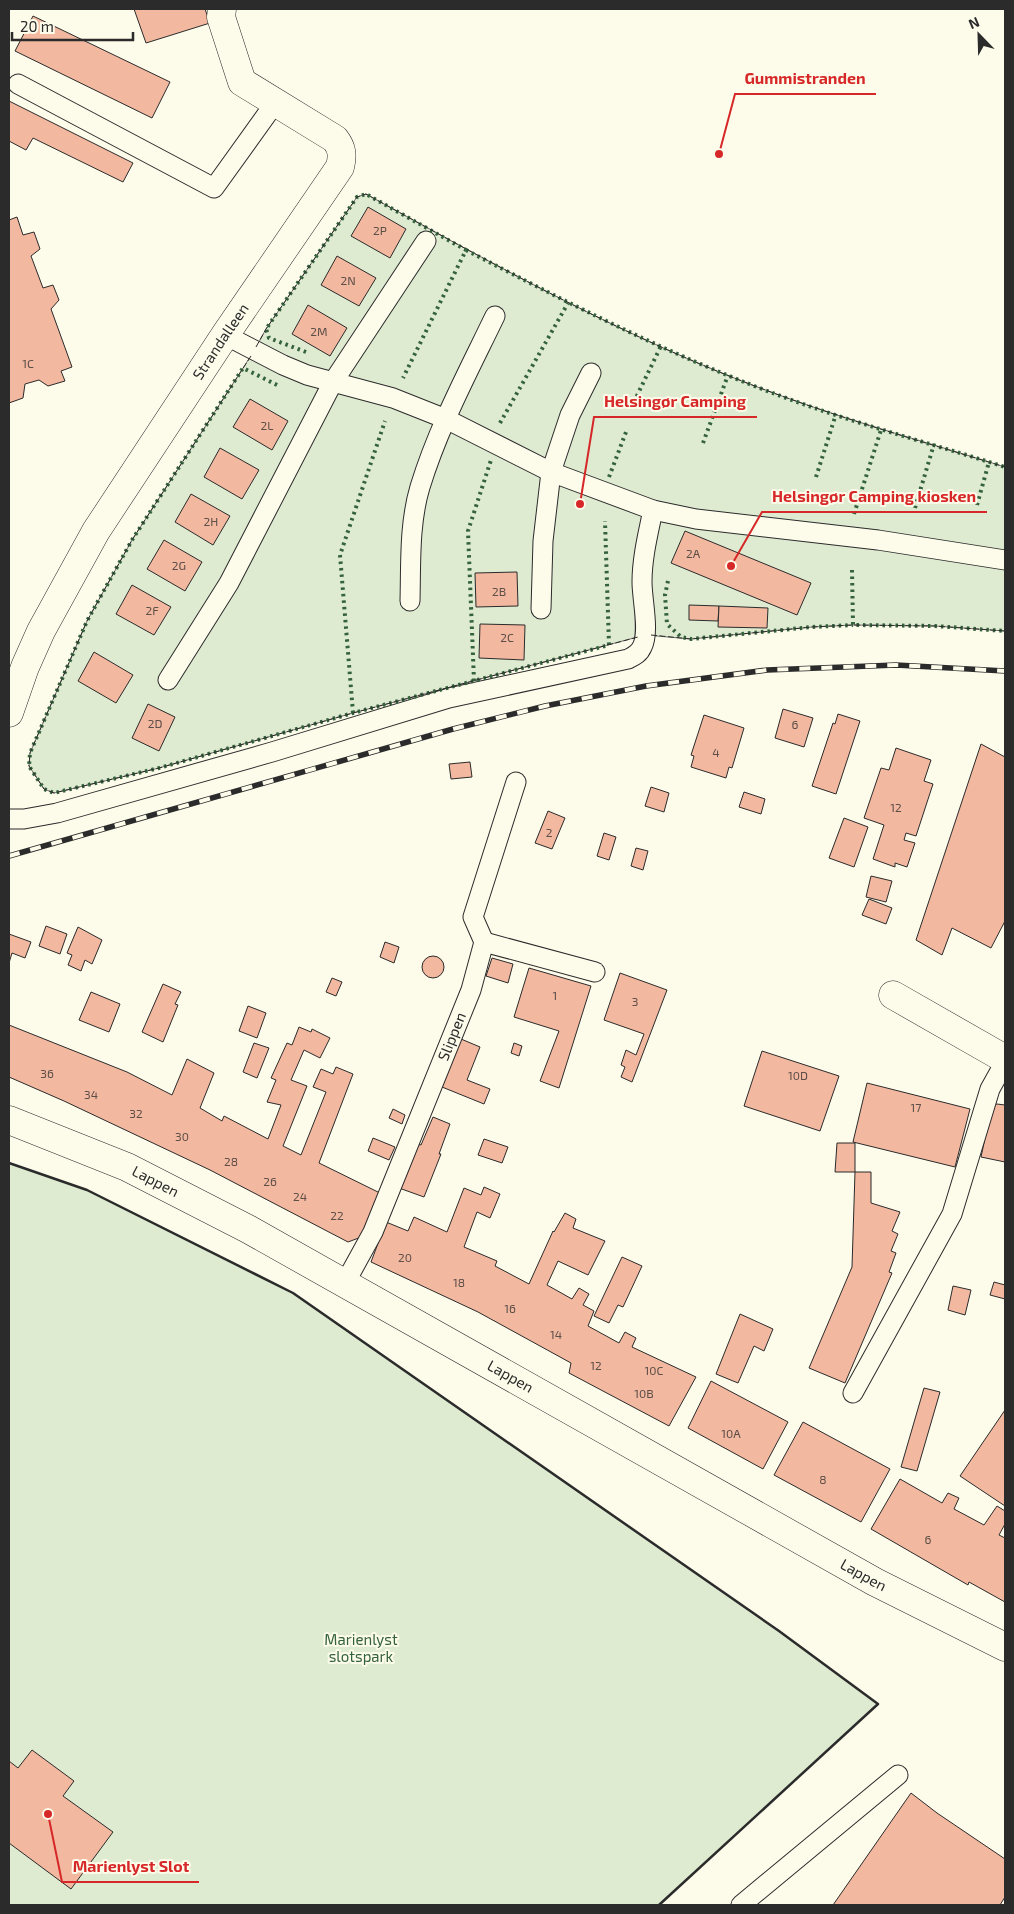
<svg xmlns="http://www.w3.org/2000/svg" width="1014" height="1914" viewBox="0 0 1014 1914" font-family="'Exo 2',sans-serif">
	<rect width="100%" height="100%" fill="#fdfbea"/>
	<!-- green -->
	<g fill="#deebd1" stroke="#74746e">
		<path d="M366,194C500,268 635,343 779,395C853,422 930,443 1005,467V631L935,626L853,625L812,627L691,639L645,635L353,713L159,768L54,793L44,789L29,766L30,753L87,621L132,540L254,351L266,329L357,197Z"/>
		<path d="M9,1163L87,1190L293,1293L779,1631L878,1704L659,1905H9Z"/>
	</g>
	<!-- building -->
	<g fill="#f2b8a0" stroke="#2b2b2b">
		<path d="M134,9H205L210,23L146,43Z"/>
		<path d="M33,16L170,82L152,118L15,51Z"/>
		<path d="M9,101L133,163L123,182L33,138L26,150L9,141Z"/>
		<path d="M368,207L406,229L390,258L351,236Z"/>
		<path d="M17,217L23,235L34,232L40,249L31,256L43,288L53,285L59,300L51,309L72,367L61,371L65,381L48,386L39,380L25,384L23,398L9,403V220Z"/>
		<path d="M337,256L376,278L359,306L321,285Z"/>
		<path d="M308,305L347,328L330,356L292,334Z"/>
		<path d="M250,399L288,421L272,450L233,427Z"/>
		<path d="M220,448L259,470L242,499L204,477Z"/>
		<path d="M191,494L230,516L213,545L175,522Z"/>
		<path d="M685,531L811,583L797,615L671,563Z"/>
		<path d="M164,540L202,562L185,591L147,569Z"/>
		<path d="M517,572L518,606L476,607L475,573Z"/>
		<path d="M132,585L171,607L154,635L116,614Z"/>
		<path d="M689,605L719,606L718,621L689,620Z"/>
		<path d="M719,606L768,608L767,628L718,627Z"/>
		<path d="M480,624L525,625L524,660L479,658Z"/>
		<path d="M94,652L133,675L116,703L78,681Z"/>
		<path d="M148,704L175,717L159,751L132,738Z"/>
		<path d="M783,709L813,718L804,747L775,738Z"/>
		<path d="M838,714L860,721L836,794L812,786L833,723L835,724Z"/>
		<path d="M704,715L744,728L732,768L729,767L726,778L691,767L694,756L691,755Z"/>
		<path d="M981,744L1005,757V921L991,948L952,928L942,955L916,940Z"/>
		<path d="M896,748L931,760L924,781L933,784L916,836L906,833L904,840L915,843L907,867L895,863V867L873,859L884,825L864,818L881,768L889,770Z"/>
		<path d="M470,762L472,777L451,779L449,764Z"/>
		<path d="M651,787L669,793L664,812L645,806Z"/>
		<path d="M744,792L765,799L761,814L739,807Z"/>
		<path d="M548,811L565,818L552,849L535,843Z"/>
		<path d="M844,818L868,827L854,867L829,858Z"/>
		<path d="M604,833L616,837L609,860L597,856Z"/>
		<path d="M636,848L648,851L643,870L631,866Z"/>
		<path d="M871,876L892,881L886,902L866,897Z"/>
		<path d="M869,899L892,908L886,924L862,915Z"/>
		<path d="M46,926L67,934L60,954L39,946Z"/>
		<path d="M78,927L102,940L92,964L85,960L81,971L68,965L72,955L67,953Z"/>
		<path d="M9,934L31,942L25,958L12,953L9,963Z"/>
		<path d="M385,942L399,947L394,963L380,957Z"/>
		<circle cx="433" cy="967" r="11"/>
		<path d="M492,958L513,964L508,983L486,976Z"/>
		<path d="M529,968L591,986L559,1088L540,1081L559,1031L514,1017Z"/>
		<path d="M620,973L667,990L632,1082L621,1077L625,1067L621,1065L626,1050L636,1055L644,1034L604,1020Z"/>
		<path d="M332,978L342,982L336,996L326,992Z"/>
		<path d="M163,984L181,992L175,1004L178,1005L163,1042L142,1032Z"/>
		<path d="M91,992L120,1004L109,1032L79,1020Z"/>
		<path d="M248,1006L266,1013L257,1038L239,1031Z"/>
		<path d="M9,1025L127,1072L172,1095L187,1059L214,1073L200,1108L222,1121L224,1116L268,1139L281,1105L267,1102L276,1080L271,1078L287,1043L292,1045L299,1027L311,1032L312,1029L330,1038L320,1058L304,1050L291,1080L307,1086L283,1146L301,1155L326,1092L313,1087L321,1069L333,1074L336,1067L353,1074L319,1163L380,1193L364,1236L348,1242L210,1170L64,1101L9,1077Z"/>
		<path d="M461,1039L480,1047L467,1080L490,1089L484,1104L442,1087Z"/>
		<path d="M254,1043L269,1048L257,1078L243,1072Z"/>
		<path d="M514,1043L522,1046L519,1056L511,1053Z"/>
		<path d="M762,1051L839,1076L820,1131L744,1106Z"/>
		<path d="M867,1083L970,1109L955,1167L853,1142Z"/>
		<path d="M997,1104L1005,1105V1162L981,1157L992,1105Z"/>
		<path d="M393,1109L405,1115L402,1124L389,1118Z"/>
		<path d="M433,1117L450,1124L439,1154H441L424,1197L399,1188L417,1144L421,1145Z"/>
		<path d="M373,1138L395,1147L389,1160L368,1151Z"/>
		<path d="M484,1139L508,1147L502,1163L478,1155Z"/>
		<path d="M837,1143H855V1172H835Z"/>
		<path d="M855,1172H871V1203L900,1212L892,1231L898,1234L891,1251L896,1253L889,1272L892,1273L845,1383L809,1368L852,1267Z"/>
		<path d="M484,1187L500,1194L490,1218L477,1212L464,1247L497,1261L495,1266L529,1284L553,1231L554,1232L565,1213L576,1219L573,1228L605,1241L588,1275L558,1261L547,1285L572,1299L579,1288L589,1294L583,1305L594,1311L588,1326L619,1343L625,1332L636,1338L632,1347L696,1377L669,1426L569,1373L571,1363L478,1312L371,1262L386,1222L408,1231L414,1217L447,1232L464,1188L481,1195Z"/>
		<path d="M622,1257L642,1266L623,1307L618,1305L609,1323L594,1316Z"/>
		<path d="M994,1282L1005,1285V1299L990,1295Z"/>
		<path d="M953,1286L971,1290L965,1315L948,1310Z"/>
		<path d="M740,1314L773,1329L764,1351L754,1346L738,1383L716,1374Z"/>
		<path d="M711,1381L788,1422L763,1469L688,1428Z"/>
		<path d="M924,1388L940,1392L917,1471L901,1467Z"/>
		<path d="M1005,1410V1506L960,1476Z"/>
		<path d="M803,1422L890,1469L861,1522L774,1475Z"/>
		<path d="M900,1479L942,1503L948,1493L959,1498L954,1509L984,1525L997,1506L1005,1511V1524L999,1535L1005,1538V1602L969,1582L968,1585L871,1529Z"/>
		<path d="M32,1750L74,1781L63,1796L113,1832L71,1889L9,1843V1761L18,1768Z"/>
		<path d="M911,1793L937,1813L1005,1859V1897L1000,1905H833Z"/>
	</g>
	<g fill="none" stroke-linecap="round" stroke-linejoin="round">
		<!-- lane casing -->
		<g stroke="#2b2b2b" stroke-width="21">
			<g id="lane">
				<path d="M18,84L214,188L275,103"/>
				<path d="M225,335L283,365L307,375L393,398L446,419L551,472L653,510"/>
				<path d="M410,601C411,563 409,524 420,487C438,428 468,372 495,316"/>
				<path d="M541,609L543,541L551,472L570,415L591,373"/>
				<path d="M168,680L229,583L333,382L426,241"/>
				<path d="M9,819H24L57,813L272,752L449,698L628,659C634,656 639,654 642,647C650,632 642,600 642,582C642,558 648,534 653,510L696,519L878,540L1005,560"/>
				<path d="M484,942L595,972"/>
				<path id="s1" d="M345,1283L373,1232L471,990L484,942L473,917L516,782"/>
				<path d="M853,1393L952,1214L990,1089L1005,1062"/>
				<path d="M741,1905L898,1775"/>
			</g>
		</g>
		<!-- street casing -->
		<g stroke="#2b2b2b" stroke-width="29">
			<g id="street">
				<path id="s2" d="M9,713L25,667L41,631L96,531L225,335L340,167C343,155 342,148 335,139L242,82L221,17L222,9"/>
				<path d="M893,995L1005,1059"/>
			</g>
		</g>
		<!-- secondary casing -->
		<g stroke="#2b2b2b" stroke-width="29">
			<g id="secondary">
				<path id="s3" d="M9,1120L127,1167L248,1229L875,1582L1005,1647"/>
			</g>
		</g>
		<!-- lane -->
		<use href="#lane" stroke="#fdfbea" stroke-width="19"/>
		<!-- street -->
		<use href="#street" stroke="#fdfbea" stroke-width="28"/>
		<!-- secondary -->
		<use href="#secondary" stroke="#fdfbea" stroke-width="28"/>
		<!-- rail casing -->
		<g stroke="#2b2b2b" stroke-width="5.5">
			<path id="rail" d="M9,856L453,729L545,706L646,686L767,670L896,665L1005,671"/>
		</g>
		<!-- rail -->
		<use href="#rail" stroke="#fdfbea" stroke-width="4" stroke-dasharray="11" stroke-linecap="butt"/>
		<!-- hedge -->
		<g stroke="#34623c" stroke-width="4" stroke-dasharray="2.5 4" stroke-linecap="butt">
			<path d="M466,250C568,303 670,355 778,395C853,423 930,443 1005,467"/>
			<path d="M306,352L269,338L266,329L357,197L366,194L466,250L403,378"/>
			<path d="M277,385L243,368L132,540L87,621L30,753L29,766L44,789L54,793L159,768L353,713L609,645L605,521"/>
			<path d="M631,408L661,346"/>
			<path d="M500,423L568,303"/>
			<path d="M703,443L728,375"/>
			<path d="M609,477L626,432"/>
			<path d="M816,477L836,414"/>
			<path d="M977,505L989,462"/>
			<path d="M915,508L934,444"/>
			<path d="M854,514L881,430"/>
			<path d="M852,570L853,625L935,626L1005,631"/>
			<path d="M668,581L665,595L667,624L681,637L691,639L812,627L853,625"/>
			<path d="M474,681L468,531L491,460"/>
			<path d="M353,713L340,555L385,421"/>
		</g>
		<!-- fence -->
		<g stroke="#2b2b2b" stroke-width="1" stroke-dasharray="6 2.5" stroke-linecap="butt">
			<path d="M256,347L266,329L357,197L366,194C500,268 635,343 779,395C853,422 930,444 1005,467"/>
			<path d="M251,356L132,540L87,621L30,753L29,766L44,789L54,793L159,768L353,713L638,637"/>
			<path d="M651,635L691,639L812,627L853,625L935,626L1005,631"/>
		</g>
		<!-- wall -->
		<path stroke="#2b2b2b" stroke-width="2.5" d="M9,1163L87,1190L293,1293L779,1631L878,1704L659,1905"/>
	</g>
	<g text-anchor="middle" stroke-width="4" stroke-linejoin="round" paint-order="stroke">
		<!-- number labels -->
		<g font-size="12" fill="#5d4e48">
			<text x="380" y="235">2P</text>
			<text x="348" y="285">2N</text>
			<text x="319" y="336">2M</text>
			<text x="28" y="368">1C</text>
			<text x="267" y="430">2L</text>
			<text x="211" y="526">2H</text>
			<text x="693" y="558">2A</text>
			<text x="179" y="570">2G</text>
			<text x="499" y="596">2B</text>
			<text x="152" y="615">2F</text>
			<text x="507" y="642">2C</text>
			<text x="155" y="728">2D</text>
			<text x="795" y="729">6</text>
			<text x="716" y="757">4</text>
			<text x="896" y="812">12</text>
			<text x="549" y="837">2</text>
			<text x="555" y="1000">1</text>
			<text x="635" y="1006">3</text>
			<text x="47" y="1078">36</text>
			<text x="798" y="1080">10D</text>
			<text x="91" y="1099">34</text>
			<text x="916" y="1112">17</text>
			<text x="136" y="1118">32</text>
			<text x="182" y="1141">30</text>
			<text x="231" y="1166">28</text>
			<text x="270" y="1186">26</text>
			<text x="300" y="1201">24</text>
			<text x="337" y="1220">22</text>
			<text x="405" y="1262">20</text>
			<text x="459" y="1287">18</text>
			<text x="510" y="1313">16</text>
			<text x="556" y="1339">14</text>
			<text x="596" y="1370">12</text>
			<text x="654" y="1375">10C</text>
			<text x="644" y="1398">10B</text>
			<text x="731" y="1438">10A</text>
			<text x="823" y="1484">8</text>
			<text x="928" y="1544">6</text>
		</g>
		<!-- street labels -->
		<g font-size="15" fill="#2b2b2b" stroke="#fdfbea">
			<text dy="5" stroke="none"><textPath href="#s2" startOffset="429">Strandalleen</textPath></text>
			<text dy="5" stroke="none"><textPath href="#s1" startOffset="269">Slippen</textPath></text>
			<text dy="5" stroke="none"><textPath href="#s3" startOffset="159">Lappen</textPath></text>
			<text dy="5" stroke="none"><textPath href="#s3" startOffset="564">Lappen</textPath></text>
			<text dy="5" stroke="none"><textPath href="#s3" startOffset="969">Lappen</textPath></text>
		</g>
		<!-- park labels -->
		<g font-size="15" fill="#34623c" stroke="#fdfbea">
			<text x="361" y="1645">Marienlyst<tspan x="361" dy="17">slotspark</tspan></text>
		</g>
	</g>
	<!-- callouts -->
	<path fill="none" stroke="#d62828" stroke-width="2" d="M719 154L735 94H876M580 504L594 417H757M731 566L762 512H987M48 1814L62 1882H199"/>
	<g fill="#d62828" stroke="#fdfbea" stroke-width="2">
		<circle cx="719" cy="154" r="5"/>
		<circle cx="580" cy="504" r="5"/>
		<circle cx="731" cy="566" r="5"/>
		<circle cx="48" cy="1814" r="5"/>
	</g>
	<g font-size="16" text-anchor="middle" font-weight="bold" fill="#d62828" stroke="#fdfbea" stroke-width="4" stroke-linejoin="round" paint-order="stroke">
		<text x="805" y="84">Gummistranden</text>
		<text x="675" y="407">Helsingør Camping</text>
		<text x="874" y="502">Helsingør Camping kiosken</text>
		<text x="131" y="1872">Marienlyst Slot</text>
	</g>
	<!-- border -->
	<rect width="1014" height="1914" fill="none" stroke="#2b2b2b" stroke-width="20"/>
	<!-- north arrow -->
	<g transform="translate(979 35) rotate(337)" stroke="#fdfbea" stroke-width="4" paint-order="stroke">
	<path d="M0-4L9 19L0 12L-9 19Z" fill="#2b2b2b"/>
	<text y="-8" font-size="14" font-weight="bold" text-anchor="middle" fill="#2b2b2b">N</text>
	</g>
	<!-- scale -->
	<path d="M12 32v8h121v-8" fill="none" stroke="#2b2b2b" stroke-width="2.5"/>
	<text x="20" y="32" font-size="15" fill="#2b2b2b" stroke="#fdfbea" stroke-width="4" paint-order="stroke">20 m</text>
</svg>
